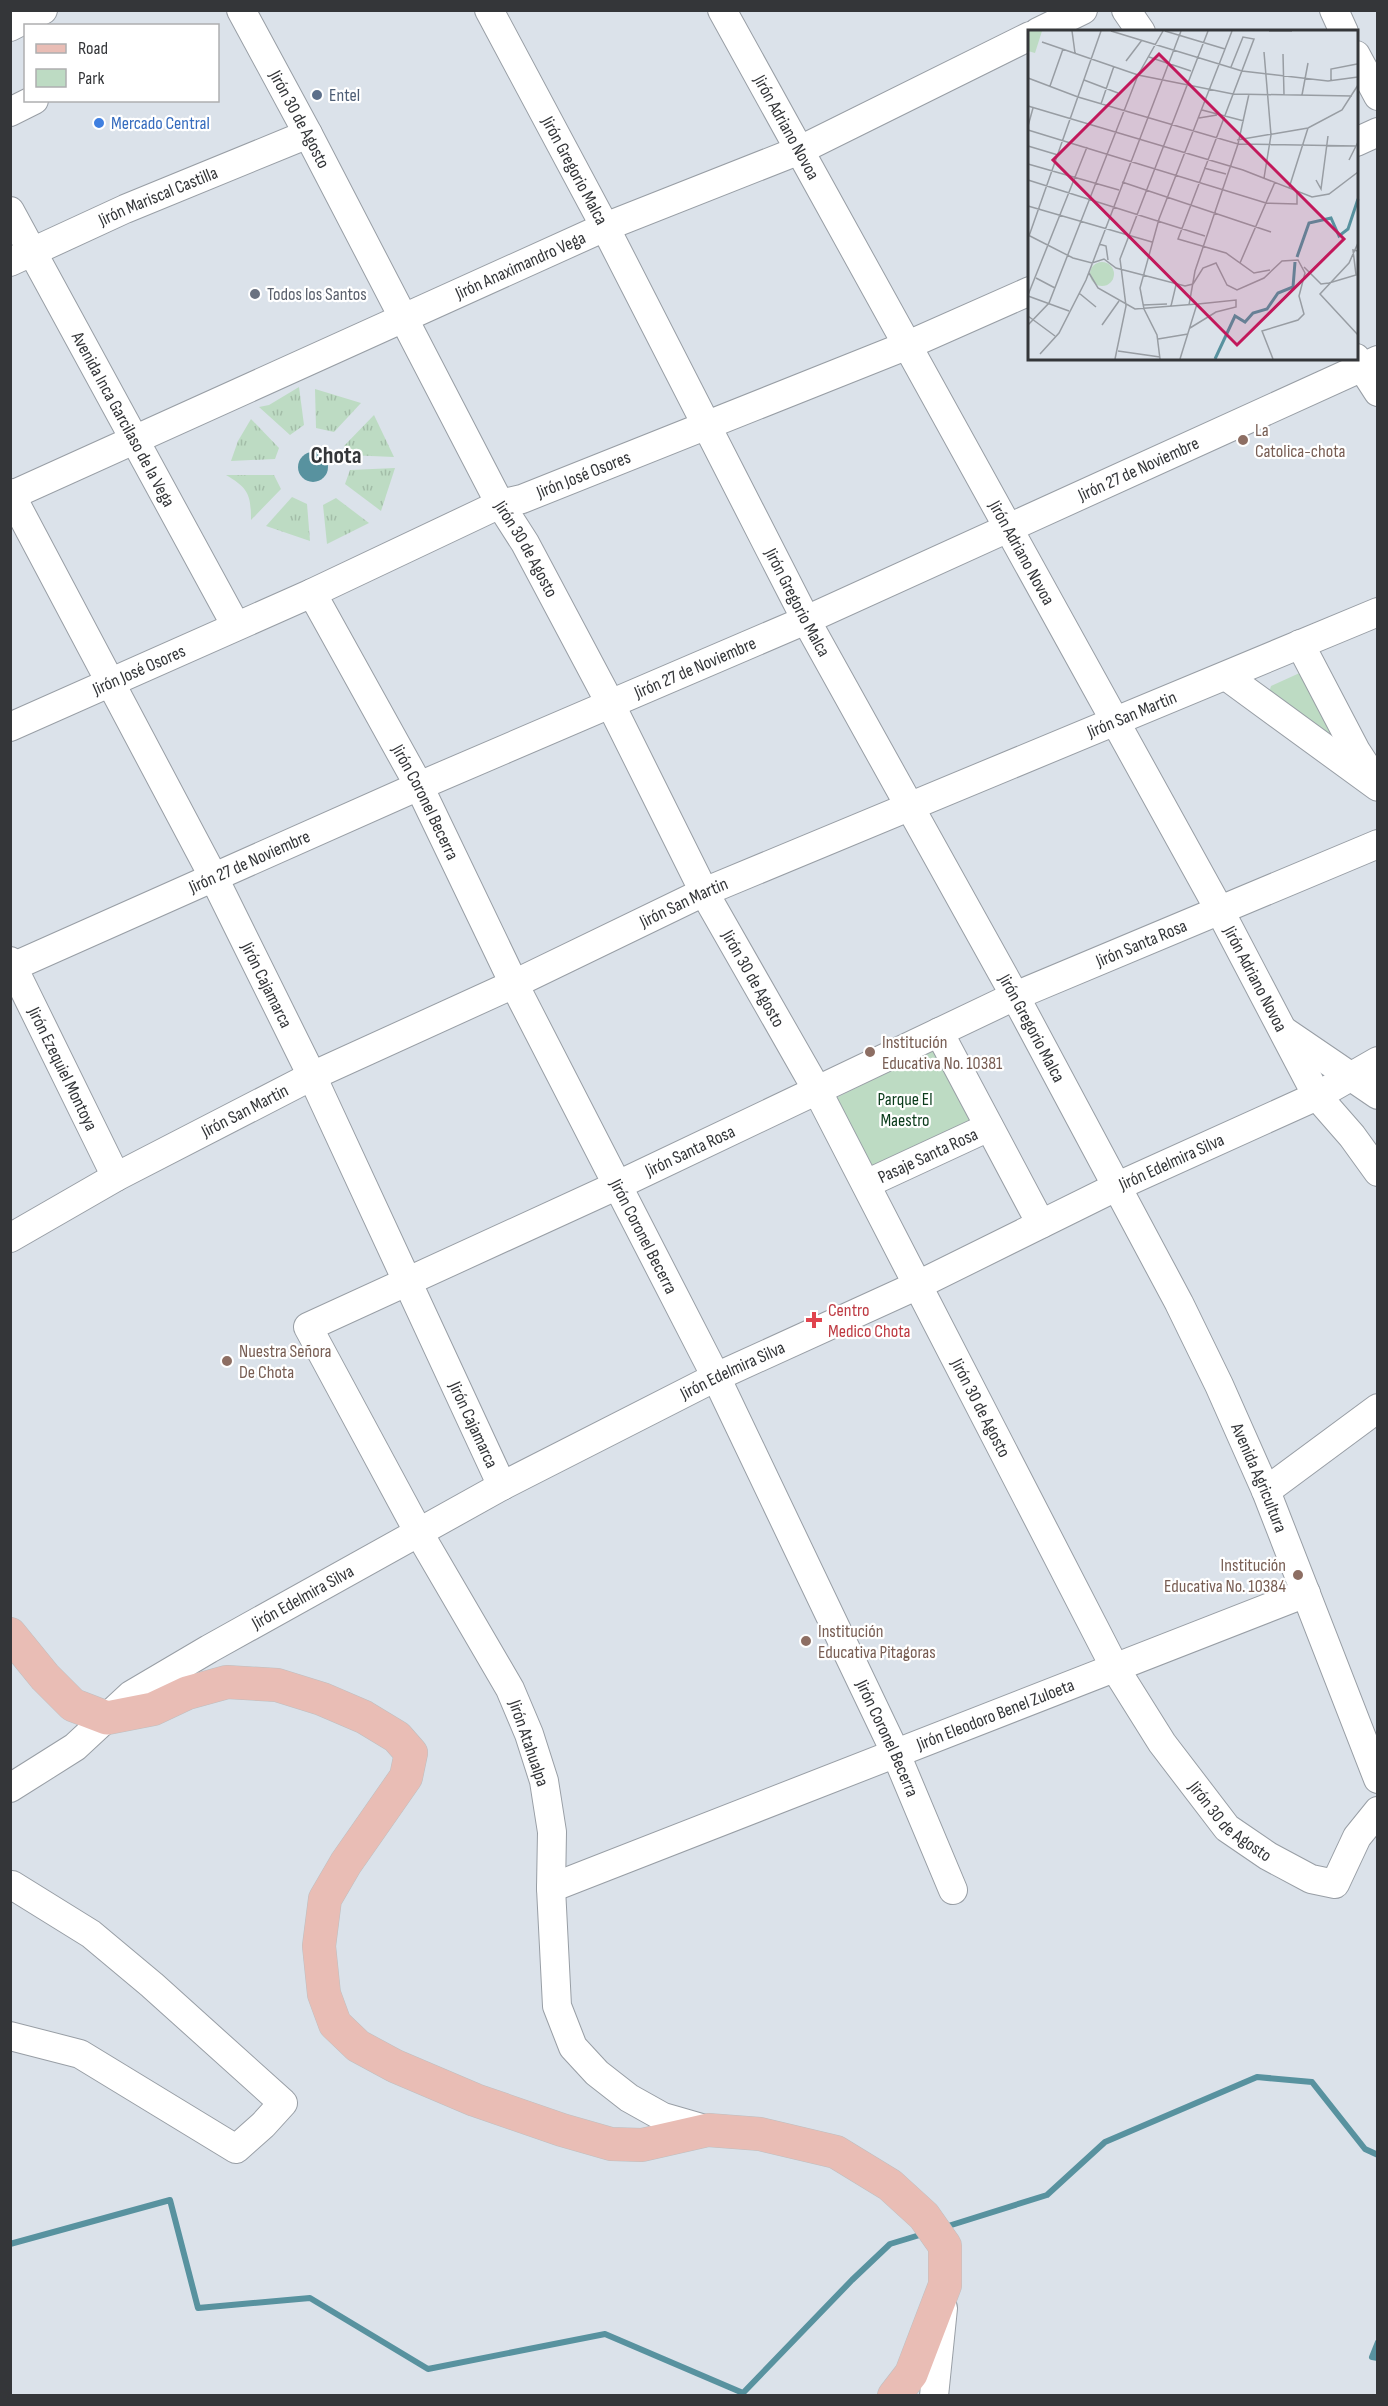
<svg xmlns="http://www.w3.org/2000/svg" width="1388" height="2406" viewBox="0 0 1388 2406" font-family="'Sofia Sans Condensed',sans-serif">
	<defs>
		<pattern id="grass-tufts" width="24" height="20" patternUnits="userSpaceOnUse" patternTransform="scale(1.5)"><rect width="24" height="20" fill="#bddbc3"/><path d="M3 7l-1-3M5 7V3M7 7l1-3M15 17l-1-3M17 17v-4M19 17l1-3" fill="none" stroke="#a3bda8"/></pattern>
	</defs>
	<rect width="100%" height="100%" fill="#dbe2ea"/>
	<!-- grass -->
	<g fill="url(#grass-tufts)">
		<path d="M299,387L304,425L290,435L259,407L269,405Z"/>
		<path d="M315,389L361,403L334,432L316,428Z"/>
		<path d="M374,415L394,457L348,455L344,446Z"/>
		<path d="M251,419L279,448L275,459L231,461L238,441Z"/>
		<path d="M395,468L381,511L345,484L350,470Z"/>
		<path d="M226,475H274L281,489L251,520C251,494 248,488 226,475Z"/>
		<path d="M292,497L307,504L310,541L266,526Z"/>
		<path d="M336,498L369,523L327,544L323,505Z"/>
	</g>
	<!-- park -->
	<g fill="#bddbc3">
		<path d="M1304,671L1345,742L1333,748L1268,696L1271,686Z"/>
		<path d="M937,1047L976,1120L874,1173L834,1099Z"/>
	</g>
	<!-- water -->
	<circle fill="#58929f" cx="313" cy="467" r="15"/>
	<g fill="none" stroke-linecap="round" stroke-linejoin="round">
		<!-- stream -->
		<g stroke="#58929f" stroke-width="6">
			<path d="M945,2227L1047,2195L1105,2142L1257,2077L1312,2082L1365,2149L1378,2155"/>
			<path d="M10,2244L170,2200L198,2308L310,2298L428,2369L605,2334L743,2393L852,2280L890,2244L923,2234"/>
			<path d="M1378,2342L1372,2357L1378,2358"/>
		</g>
		<!-- minor casing -->
		<g stroke="#989ea5" stroke-width="30">
			<g id="minor">
				<path id="s1" d="M241,10L308,134L500,504L525,543L610,703L704,892L817,1090L1115,1668L1162,1743L1227,1828L1268,1856L1311,1879L1335,1884L1357,1837L1378,1811"/>
				<path id="s2" d="M489,10L605,227L806,620L1015,996L1179,1303L1219,1385L1266,1491L1378,1779"/>
				<path id="s3" d="M722,10L1220,911L1317,1096L1352,1136L1378,1172"/>
				<path d="M1126,10L1141,32"/>
				<path d="M1334,10L1344,32"/>
				<path d="M10,27L43,10"/>
				<path d="M1038,32L1083,10"/>
				<path d="M1356,55L1378,96"/>
				<path d="M10,112L34,100"/>
				<path d="M1356,142L1378,132"/>
				<path id="s4" d="M10,211L236,626"/>
				<path id="s5" d="M10,262L125,209L308,134"/>
				<path d="M1356,358L1378,392"/>
				<path id="s6" d="M10,493L214,878L312,1076L502,1486"/>
				<path id="s7" d="M10,496L605,227L800,150L1030,36"/>
				<path id="s8" d="M312,593L419,786L514,984L716,1377L896,1754L953,1890"/>
				<path d="M1300,644L1356,751L1373,777"/>
				<path d="M1226,676L1378,787"/>
				<path id="s9" d="M10,727L312,593L500,504L522,499L908,345L1030,291"/>
				<path id="s10" d="M10,961L116,1177"/>
				<path id="s11" d="M10,968L419,786L806,620L1378,360"/>
				<path d="M1284,1031L1378,1095"/>
				<path d="M939,1032L1041,1224"/>
				<path id="s12" d="M866,1184L989,1127"/>
				<path id="s13" d="M10,1238L116,1177L312,1076L514,984L704,892L1378,612"/>
				<path d="M1266,1491L1378,1408"/>
				<path id="s14" d="M10,1788L75,1747L131,1695L209,1649L502,1486L716,1377L918,1285L1118,1186L1317,1096L1378,1061"/>
				<path id="s15" d="M551,1888L1306,1593"/>
				<path d="M10,2036L80,2054L236,2149L263,2125L283,2103L152,1985L91,1934L12,1885"/>
				<path id="s16" d="M708,2130L663,2117L629,2098L597,2073L573,2047L557,2006L551,1888L552,1832L544,1781L529,1734L510,1689L419,1533L308,1327L618,1185L1015,996L1378,844"/>
				<path d="M934,2396L943,2308"/>
			</g>
		</g>
		<!-- major casing -->
		<g stroke="#bebfc0" stroke-width="34">
			<path id="major" d="M10,1634L45,1677L73,1705L107,1718L153,1709L187,1693L227,1682L277,1685L322,1699L364,1717L397,1737L411,1753L406,1777L346,1863L325,1899L319,1946L324,1994L335,2024L358,2046L395,2066L475,2100L562,2130L611,2144L642,2145L708,2130L760,2134L836,2152L890,2185L924,2216L945,2246V2285L911,2374L894,2396"/>
		</g>
		<!-- minor -->
		<use href="#minor" stroke="#fff" stroke-width="28"/>
		<!-- major -->
		<use href="#major" stroke="#e9bdb5" stroke-width="33"/>
	</g>
	<!-- markers -->
	<circle fill="#5c6f8a" stroke="#fff" stroke-width="2" cx="317" cy="95" r="6"/>
	<circle fill="#3f7fe0" stroke="#fff" stroke-width="2" cx="99" cy="123" r="6"/>
	<circle fill="#6b7280" stroke="#fff" stroke-width="2" cx="255" cy="294" r="6"/>
	<g fill="#8d6e63" stroke="#fff" stroke-width="2">
		<circle cx="1243" cy="440" r="6"/>
		<circle cx="870" cy="1052" r="6"/>
		<circle cx="227" cy="1361" r="6"/>
		<circle cx="1298" cy="1575" r="6"/>
		<circle cx="806" cy="1641" r="6"/>
	</g>
	<path fill="#e0444e" stroke="#fff" stroke-width="2" d="M811 1311h6v6h6v6h-6v6h-6v-6h-6v-6h6z"/>
	<g text-anchor="middle" stroke-width="4.5" stroke-linejoin="round" paint-order="stroke">
		<!-- service labels -->
		<g font-size="18" fill="#4e5e75" stroke="#fff" text-anchor="start">
			<text x="329" y="101">Entel</text>
		</g>
		<!-- street labels -->
		<g font-size="18" fill="#343639" stroke="#fff">
			<text dy="6" stroke="none"><textPath href="#s1" startOffset="124">Jirón 30 de Agosto</textPath></text>
			<text dy="6" stroke="none"><textPath href="#s3" startOffset="134">Jirón Adriano Novoa</textPath></text>
			<text dy="6" stroke="none"><textPath href="#s2" startOffset="182">Jirón Gregorio Malca</textPath></text>
			<text dy="6" stroke="none"><textPath href="#s5" startOffset="162">Jirón Mariscal Castilla</textPath></text>
			<text dy="6" stroke="none"><textPath href="#s7" startOffset="560">Jirón Anaximandro Vega</textPath></text>
			<text dy="6" stroke="none"><textPath href="#s4" startOffset="237">Avenida Inca Garcilaso de la Vega</textPath></text>
			<text dy="6" stroke="none"><textPath href="#s11" startOffset="1234">Jirón 27 de Noviembre</textPath></text>
			<text dy="6" stroke="none"><textPath href="#s9" startOffset="627">Jirón José Osores</textPath></text>
			<text dy="6" stroke="none"><textPath href="#s1" startOffset="610">Jirón 30 de Agosto</textPath></text>
			<text dy="6" stroke="none"><textPath href="#s3" startOffset="620">Jirón Adriano Novoa</textPath></text>
			<text dy="6" stroke="none"><textPath href="#s2" startOffset="668">Jirón Gregorio Malca</textPath></text>
			<text dy="6" stroke="none"><textPath href="#s11" startOffset="748">Jirón 27 de Noviembre</textPath></text>
			<text dy="6" stroke="none"><textPath href="#s9" startOffset="141">Jirón José Osores</textPath></text>
			<text dy="6" stroke="none"><textPath href="#s13" startOffset="1239">Jirón San Martin</textPath></text>
			<text dy="6" stroke="none"><textPath href="#s8" startOffset="238">Jirón Coronel Becerra</textPath></text>
			<text dy="6" stroke="none"><textPath href="#s11" startOffset="262">Jirón 27 de Noviembre</textPath></text>
			<text dy="6" stroke="none"><textPath href="#s13" startOffset="753">Jirón San Martin</textPath></text>
			<text dy="6" stroke="none"><textPath href="#s16" startOffset="1862">Jirón Santa Rosa</textPath></text>
			<text dy="6" stroke="none"><textPath href="#s3" startOffset="1106">Jirón Adriano Novoa</textPath></text>
			<text dy="6" stroke="none"><textPath href="#s1" startOffset="1096">Jirón 30 de Agosto</textPath></text>
			<text dy="6" stroke="none"><textPath href="#s6" startOffset="555">Jirón Cajamarca</textPath></text>
			<text dy="6" stroke="none"><textPath href="#s2" startOffset="1154">Jirón Gregorio Malca</textPath></text>
			<text dy="6" stroke="none"><textPath href="#s10" startOffset="120">Jirón Ezequiel Montoya</textPath></text>
			<text dy="6" stroke="none"><textPath href="#s13" startOffset="267">Jirón San Martin</textPath></text>
			<text dy="6" stroke="none"><textPath href="#s16" startOffset="1365">Jirón Santa Rosa</textPath></text>
			<text dy="6" stroke="none"><textPath href="#s12" startOffset="68">Pasaje Santa Rosa</textPath></text>
			<text dy="6" stroke="none"><textPath href="#s14" startOffset="1323">Jirón Edelmira Silva</textPath></text>
			<text dy="6" stroke="none"><textPath href="#s8" startOffset="724">Jirón Coronel Becerra</textPath></text>
			<text dy="6" stroke="none"><textPath href="#s14" startOffset="837">Jirón Edelmira Silva</textPath></text>
			<text dy="6" stroke="none"><textPath href="#s1" startOffset="1582">Jirón 30 de Agosto</textPath></text>
			<text dy="6" stroke="none"><textPath href="#s6" startOffset="1041">Jirón Cajamarca</textPath></text>
			<text dy="6" stroke="none"><textPath href="#s2" startOffset="1658">Avenida Agricultura</textPath></text>
			<text dy="6" stroke="none"><textPath href="#s14" startOffset="351">Jirón Edelmira Silva</textPath></text>
			<text dy="6" stroke="none"><textPath href="#s15" startOffset="477">Jirón Eleodoro Benel Zuloeta</textPath></text>
			<text dy="6" stroke="none"><textPath href="#s8" startOffset="1282">Jirón Coronel Becerra</textPath></text>
			<text transform="translate(529 1743) rotate(71)" y="6">Jirón Atahualpa</text>
			<text dy="6" stroke="none"><textPath href="#s1" startOffset="2068">Jirón 30 de Agosto</textPath></text>
		</g>
		<!-- shop labels -->
		<g font-size="18" fill="#366cbe" stroke="#fff" text-anchor="start">
			<text x="111" y="129">Mercado Central</text>
		</g>
		<!-- worship labels -->
		<g font-size="18" fill="#5b616d" stroke="#fff" text-anchor="start">
			<text x="267" y="300">Todos los Santos</text>
		</g>
		<!-- education labels -->
		<g font-size="18" fill="#785e54" stroke="#fff" text-anchor="start">
			<text x="1255" y="436">La<tspan x="1255" dy="21">Catolica-chota</tspan></text>
			<text x="882" y="1048">Institución<tspan x="882" dy="21">Educativa No. 10381</tspan></text>
			<text x="239" y="1357">Nuestra Señora<tspan x="239" dy="21">De Chota</tspan></text>
			<text x="1286" y="1571" text-anchor="end">Institución<tspan x="1286" dy="21">Educativa No. 10384</tspan></text>
			<text x="818" y="1637">Institución<tspan x="818" dy="21">Educativa Pitagoras</tspan></text>
		</g>
		<!-- park labels -->
		<g font-size="18" fill="#0a3b1b" stroke="#fff">
			<text x="905" y="1105">Parque El<tspan x="905" dy="21">Maestro</tspan></text>
		</g>
		<!-- health labels -->
		<g font-size="18" fill="#be3a42" stroke="#fff" text-anchor="start">
			<text x="828" y="1316">Centro<tspan x="828" dy="21">Medico Chota</tspan></text>
		</g>
		<!-- district labels -->
		<g font-size="24" font-weight="bold" fill="#343639" stroke="#fff">
			<text x="336" y="463">Chota</text>
		</g>
	</g>
	<!-- overview -->
	<g transform="translate(1028 30)">
		<rect width="330" height="330" fill="#dbe2ea"/>
		<path d="M0,1H14L7,23L0,21ZM62 244a12 12 0 1 1 24 0a12 12 0 1 1-24 0Z" fill="#bddbc3"/>
		<path fill="none" stroke="#58929f" stroke-width="3" d="M269,227L281,193L303,188L311,206L320,199L330,169M187,329L207,286L217,292L225,283L239,279L250,263L265,257L267,232"/>
		<path fill="none" stroke="#989da3" stroke-width="1.5" d="M44,1L47,23M83,1L214,41L300,51L330,47M137,1L197,19M241,1H264M14,12L110,45L205,64L324,66M236,22L243,105L236,148M255,24L256,65M121,27L163,41M98,31L114,10M203,37L215,7L226,9L150,209L198,223L226,243L242,240M0,48L50,67L210,114L328,116M56,50L90,63M303,50V39L329,34M22,56L35,19M274,65L280,33M73,74L86,36M0,76L215,140L284,167L301,164L330,142M174,80L216,91M171,88L189,85M0,96L5,78M0,100L238,173L269,174V162M209,110L280,98L314,80L330,55M0,116L30,125M321,130L330,112M0,134L91,160M176,138L198,144M0,150L177,206M288,150L293,159L300,106M94,152L243,202M261,158L280,98M0,176L124,212M0,205L45,228L64,233L76,229L88,238L157,256L165,254L175,238L188,233L199,255L209,260L236,248L254,231L270,230L277,243L271,266L276,284L270,290L234,301L245,329M1,206L73,1M330,213L321,233L292,264L330,305M71,214L78,216L80,230M212,233L247,152M276,237L293,254L301,253L328,245L325,220L330,221M61,243L70,258L107,279L169,274M8,248L27,258M51,263L68,277M0,265L59,117M0,266L41,281M115,275L139,274M161,275L167,241L210,114L221,64M143,276L148,255M0,286L27,306M0,295L21,273L110,45L135,1M74,295L91,271M162,298L188,282L208,277V270L170,274M130,309L160,304M90,321L132,327M12,324L31,303L58,250L153,1M87,329L98,276L92,229L180,1M132,329L129,305L116,279L112,258L131,189L204,1M152,329L169,274"/>
		<path fill="#c2185b" fill-opacity="0.15" stroke="#c2185b" stroke-width="3" d="M131,24L316,209L209,315L25,130Z"/>
		<rect width="330" height="330" fill="none" stroke="#343639" stroke-width="3"/>
	</g>
	<!-- border -->
	<rect width="1388" height="2406" fill="none" stroke="#343639" stroke-width="24"/>
	<!-- legend -->
	<rect x="24" y="24" width="195" height="78" fill="#ffffff" stroke="#aeafb0" stroke-width="1.5"/>
	<rect x="36" y="44" width="30" height="9" fill="#e9bdb5" stroke="#aeafb0" stroke-width="1.5"/>
	<text x="78" y="54" font-size="18" fill="#343639">Road</text>
	<rect x="36" y="69" width="30" height="18" fill="#bddbc3" stroke="#aeafb0" stroke-width="1.5"/>
	<text x="78" y="84" font-size="18" fill="#343639">Park</text>
</svg>
